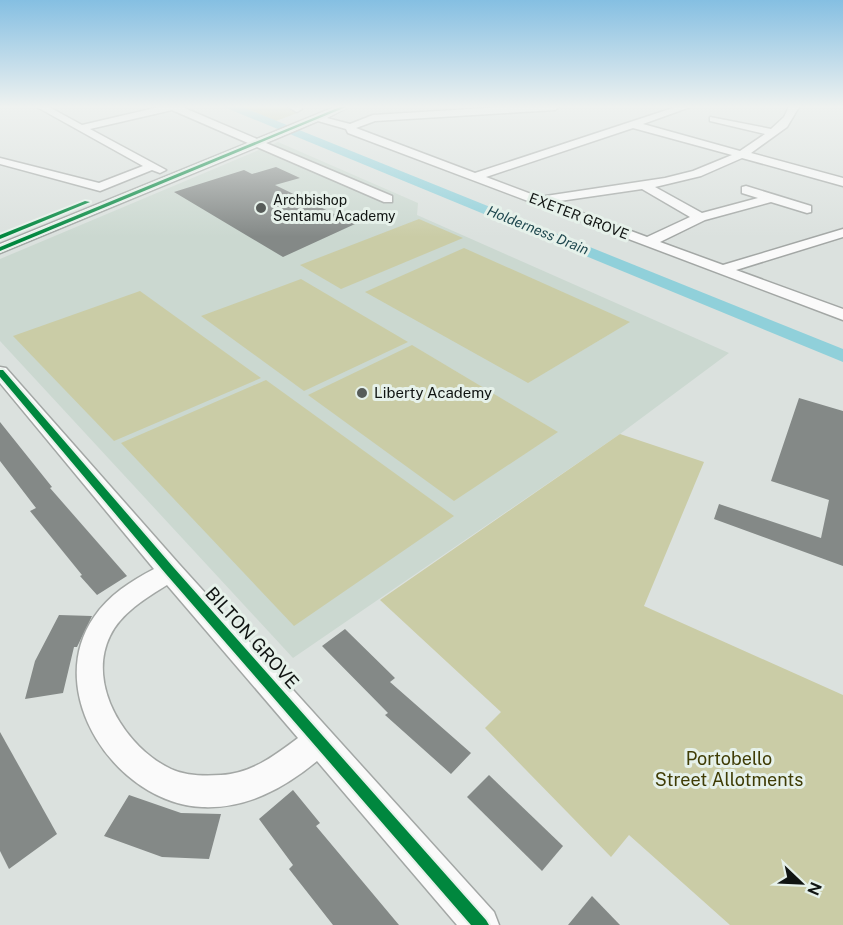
<svg xmlns="http://www.w3.org/2000/svg" width="843" height="925" viewBox="0 0 843 925" font-family="'Public Sans',sans-serif">
	<rect width="100%" height="100%" fill="#dbe1de"/>
	<!-- built -->
	<path fill="#cbd8d0" d="M278,142L418,203L417,215L729,353L620,434L293,658L0,341V259Z"/>
	<!-- green -->
	<g fill="#cacca6">
		<path d="M242,107H286L297,113L276,121Z"/>
		<path d="M419,219L463,238L341,289L300,265Z"/>
		<path d="M464,248L630,322L528,383L365,292Z"/>
		<path d="M301,279L408,342L304,391L201,316Z"/>
		<path d="M140,291L261,378L114,441L13,336Z"/>
		<path d="M412,345L558,432L454,501L308,395Z"/>
		<path d="M266,380L454,516L294,626L121,443Z"/>
		<path d="M620,434L704,462L644,606L843,695V925H730L629,835L611,857L485,728L501,712L380,600Z"/>
	</g>
	<!-- water -->
	<path fill="#90d0da" d="M224,107H242L843,349V362Z"/>
	<!-- building -->
	<g fill="#848987">
		<path d="M276,167L300,178L275,185L355,224L283,257L174,192L244,170L252,174Z"/>
		<path d="M799,398L843,411V566L714,519L719,504L821,538L829,500L771,481Z"/>
		<path d="M0,422L52,487L50,488L127,576L97,595L80,576L82,575L30,511L36,508L0,461Z"/>
		<path d="M59,615L92,616L77,647H74L63,693L25,699L35,661Z"/>
		<path d="M345,629L395,678L390,682L471,753L451,774L385,715L388,713L322,646Z"/>
		<path d="M0,732L57,834L9,869L0,851Z"/>
		<path d="M489,775L563,846L542,871L467,797Z"/>
		<path d="M293,790L320,823L316,826L399,925H333L289,869L293,865L259,819Z"/>
		<path d="M129,795L181,813L221,814L209,859L162,857L104,836Z"/>
		<path d="M592,896L620,925H568Z"/>
	</g>
	<g fill="none" stroke-linecap="round" stroke-linejoin="round">
		<!-- minor casing -->
		<g stroke="#a3a7a5" stroke-width="3">
			<g id="minor">
				<path d="M37,107H49L82,125L159,107H182L257,139L335,107H348L327,118L350,124L373,115L503,107H559L555,110L375,121L356,128L475,173L676,107H690L643,124L740,151L765,134L710,121V117L771,129L784,117L789,107H799L787,127L751,153L843,178V186L742,158L701,176L655,187L702,213L758,198L742,193V187L746,186L811,206V212L807,213L771,202L705,220L660,242L723,265L843,229V237L736,270L843,309V320L348,133L346,129L318,121L266,143L392,196V202H384L257,147L0,253V244L248,143L172,110L90,129L166,170L160,173L152,170L100,191L0,164V158L99,183L143,166ZM633,128L732,155L693,171L665,178L539,197L486,177ZM642,189L690,217L647,237L553,202Z"/>
				<path d="M288,107H301L302,109L297,112Z"/>
				<path d="M0,367L6,368L179,564L494,912L499,925H457L317,761C284,788 247,809 202,807C116,803 42,692 94,617C109,595 131,581 154,569L0,383ZM167,585L298,738C274,756 252,773 221,775C205,776 186,776 171,769C126,748 86,685 110,636C121,613 146,598 167,585Z"/>
			</g>
		</g>
		<!-- minor -->
		<use href="#minor" fill="#fafafa" fill-rule="evenodd"/>
		<!-- cycleway casing -->
		<g stroke="#e6f1ea" stroke-width="4">
			<g id="cycleway">
				<path d="M340,107H346L0,251V247Z"/>
				<path d="M85,201L90,202L0,239V235Z"/>
				<path d="M0,370H3L174,568L486,920L489,925H471L166,574L0,377Z"/>
			</g>
		</g>
		<!-- cycleway -->
		<use href="#cycleway" fill="#00873e" fill-rule="evenodd"/>
	</g>
	<!-- sky -->
	<linearGradient id="sky" x2="0" y2="1"><stop stop-color="#85bfe2"/><stop offset="0.45" stop-color="#eff2f0"/><stop offset="1" stop-color="#eff2f0" stop-opacity="0"/></linearGradient>
	<rect width="843" height="237" fill="url(#sky)"/>
	<!-- markers -->
	<g fill="#575c59" stroke="#e6f1ea" stroke-width="2">
		<circle cx="261" cy="208" r="6"/>
		<circle cx="362" cy="393" r="6"/>
	</g>
	<g text-anchor="middle" stroke-width="6" stroke-linejoin="round" paint-order="stroke">
		<!-- far-poi labels -->
		<g font-size="14" fill="#101412" stroke="#e6f1ea" text-anchor="start">
			<text x="273" y="205">Archbishop<tspan x="273" dy="16">Sentamu Academy</tspan></text>
		</g>
		<!-- far-street labels -->
		<g font-size="14" fill="#101412" stroke="#e6f1ea">
			<text transform="translate(579 216) rotate(21)" y="5">EXETER GROVE</text>
		</g>
		<!-- far-water labels -->
		<g font-size="14" font-style="italic" fill="#1e474e" stroke="#e6f1ea">
			<text transform="translate(538 230) rotate(22)" y="5">Holderness Drain</text>
		</g>
		<!-- poi labels -->
		<g font-size="15" fill="#101412" stroke="#e6f1ea" text-anchor="start">
			<text x="374" y="398">Liberty Academy</text>
		</g>
		<!-- near-street labels -->
		<g font-size="18" fill="#101412" stroke="#e6f1ea">
			<text transform="translate(252 638) rotate(48)" y="6">BILTON GROVE</text>
		</g>
		<!-- near-park labels -->
		<g font-size="18" fill="#3f3c05" stroke="#e6f1ea">
			<text x="729" y="765">Portobello<tspan x="729" dy="21">Street Allotments</tspan></text>
		</g>
	</g>
	<!-- north arrow -->
	<g transform="translate(801 883) rotate(113)" stroke="#e6f1ea" stroke-width="4.5" paint-order="stroke">
	<path d="M0-4.5L10 22L0 15L-10 22Z" fill="#101412"/>
	<text y="-9" font-size="16" font-weight="bold" text-anchor="middle" fill="#101412">N</text>
	</g>
</svg>
